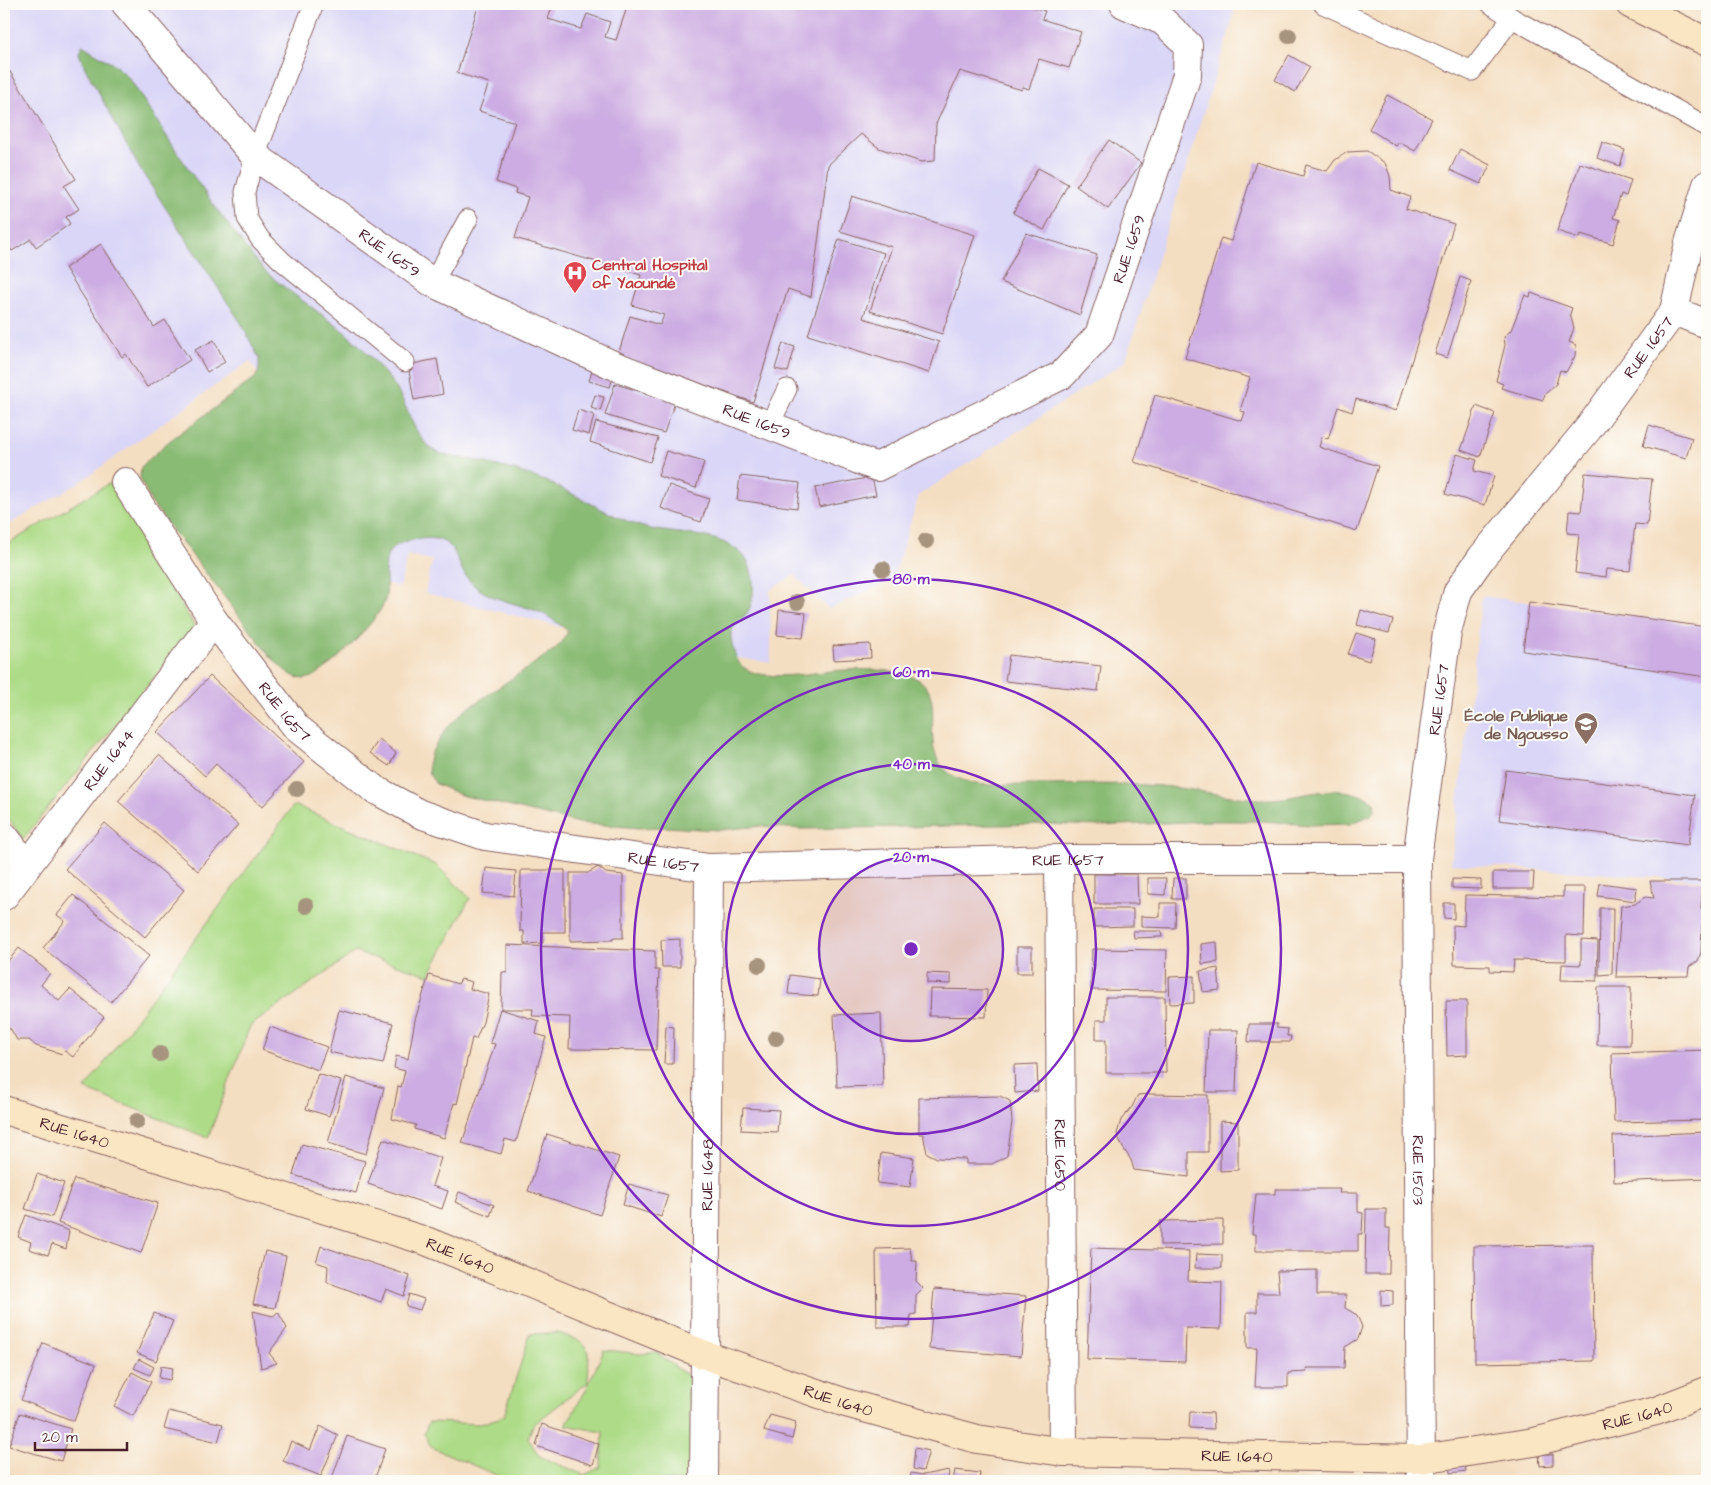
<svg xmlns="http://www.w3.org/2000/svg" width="1711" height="1485" viewBox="0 0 1711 1485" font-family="'Architects Daughter',sans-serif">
	<rect width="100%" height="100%" fill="#fdfcf7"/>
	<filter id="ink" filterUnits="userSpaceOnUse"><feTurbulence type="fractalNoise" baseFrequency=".02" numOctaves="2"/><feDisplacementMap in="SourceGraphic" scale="10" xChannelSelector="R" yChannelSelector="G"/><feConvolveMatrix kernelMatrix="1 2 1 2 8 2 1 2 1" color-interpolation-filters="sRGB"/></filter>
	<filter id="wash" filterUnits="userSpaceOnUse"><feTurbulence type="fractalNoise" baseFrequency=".0096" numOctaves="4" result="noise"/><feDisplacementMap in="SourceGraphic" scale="20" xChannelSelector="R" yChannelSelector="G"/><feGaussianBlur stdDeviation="1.12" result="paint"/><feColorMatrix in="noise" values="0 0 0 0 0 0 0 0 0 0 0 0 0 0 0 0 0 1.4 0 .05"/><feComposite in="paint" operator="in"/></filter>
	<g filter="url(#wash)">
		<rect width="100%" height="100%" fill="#f4dec1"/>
		<!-- built -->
		<g fill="#dad6f7">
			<path d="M4,4H1222L1234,11L1231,25L1125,362L919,495L893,579L829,609L794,575L770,590L771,663L605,638L425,593L432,560L407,555L400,587L375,581L378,564L250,361L77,484L4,527Z"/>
			<path d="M1482,596L1707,626V880L1451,864Z"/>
		</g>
		<!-- green -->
		<g fill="#addb87" stroke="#7c7d59">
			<path d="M110,483L195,627L23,839L4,812V546Z"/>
			<path d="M294,805L436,865L470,898L429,975L355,952L250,1026L208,1138L85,1089Z"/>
			<path d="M558,1333L581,1341L589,1352L588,1382L533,1425L528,1438L539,1456L584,1475L601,1467L603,1432L566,1425L586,1390L604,1350L641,1354L656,1352L693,1380L695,1481H510L431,1447L424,1433L429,1422L481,1424L504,1416L530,1334Z"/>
		</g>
		<!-- forest -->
		<path fill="#8abb74" stroke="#6a6d50" d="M82,45L118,67L130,79C163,131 196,183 234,232C244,245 254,260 266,272C294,297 329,317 357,343C369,354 380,368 391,381C409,403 412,441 439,453C451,458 465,458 477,461C495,465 515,470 532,476C570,489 605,515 643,527C674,536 714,530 741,553C755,565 757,598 747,613C742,620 733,624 731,633C730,641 735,656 739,663C757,686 818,671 844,670C864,669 888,669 908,675C963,692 897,764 972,783C980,785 989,785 997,785C1051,786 1108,782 1161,786C1194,789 1226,797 1259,799C1298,802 1336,777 1374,802L1375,809L1371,815L1350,824L1309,825L1264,821H1207L1099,826L1047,824L801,829L761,826L720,830L664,827L639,828L579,823L461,795L436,784L429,774L428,765L431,753L446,729L464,711L554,650L563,641L568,631C559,624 549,616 539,612C515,602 485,600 468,579C456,565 458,543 436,539C423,537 398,540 390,551C380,565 391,587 384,603C377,621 323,679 304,679C292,679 278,664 270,656L151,502L140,478L141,467L168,442L255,378L259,370V358L241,323L140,169L84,66L79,53Z"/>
		<g id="blocks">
			<!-- building -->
			<g fill="#ccace2">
				<path d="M479,4H553L548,19L581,29L587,14L610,22L605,37L616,40L628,4H1023L1045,11L1042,19L1081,32L1069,68L1039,59L1029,89L1023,87L1022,90L960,71L936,124L935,161L921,162L879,148L861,134L828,165L811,297L788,289L753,402L618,355L630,316L660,325L664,315L632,305L641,275L515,238L528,197L515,193L516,189L496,182L515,122L479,111L489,83L457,73Z"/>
				<path d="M1289,55L1310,67L1295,92L1275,80Z"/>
				<path d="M4,62L76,179L64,186L79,209L66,217L70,224L36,247L31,239L12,251L4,237Z"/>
				<path d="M1387,95L1432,119L1415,151L1399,142L1396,146L1369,129Z"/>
				<path d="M1109,140L1141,163L1108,209L1076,186Z"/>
				<path d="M1602,142L1625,150L1620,166L1597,158Z"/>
				<path d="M1460,149L1490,165L1481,184L1450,170Z"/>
				<path d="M1367,151L1385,163L1390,176L1391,190L1410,197L1406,209L1454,224L1396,411L1356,399L1352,412L1338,407L1328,439L1322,437L1319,447L1378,466L1357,531L1134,462L1155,395L1242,421L1245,412L1240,411L1250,378L1185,358L1221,238L1231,241L1256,162L1303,176L1306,165L1327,171L1335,160L1347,152Z"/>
				<path d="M1580,163L1631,180L1626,196L1621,194L1613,218L1620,220L1613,244L1581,234L1579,238L1557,231Z"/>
				<path d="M1038,168L1068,184L1044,230L1013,213Z"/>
				<path d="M852,196L975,235L942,334L870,311L892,247L840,231Z"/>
				<path d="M1026,233L1097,255L1080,315L1001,282Z"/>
				<path d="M839,239L884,253L863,318L939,342L929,373L808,335Z"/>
				<path d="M101,244L154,327L165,320L190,360L147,387L126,354L122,357L65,268Z"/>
				<path d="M1460,277L1471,281L1447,358L1435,354Z"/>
				<path d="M1531,293L1572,308L1570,314L1574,328L1569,342L1576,345L1575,356L1566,372L1560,370L1556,384L1545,394L1543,400L1501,388L1503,384L1496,381L1505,345L1504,337L1511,330L1525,295L1530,297Z"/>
				<path d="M214,340L225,362L207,372L195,350Z"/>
				<path d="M783,343L795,347L788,372L775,369Z"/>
				<path d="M437,359L443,394L414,400L408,365Z"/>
				<path d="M592,371L613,378L610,387L589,381Z"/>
				<path d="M615,384L675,402L664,433L605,415Z"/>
				<path d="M595,395L604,397L600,411L591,408Z"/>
				<path d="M1476,406L1495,413L1480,457L1461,450Z"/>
				<path d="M578,410L594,415L589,435L572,430Z"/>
				<path d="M596,422L658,438L650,462L590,442Z"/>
				<path d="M1649,425L1692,438L1686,458L1643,446Z"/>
				<path d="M666,451L704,462L696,488L658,476Z"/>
				<path d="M1457,454L1477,460L1474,471L1494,476L1485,505L1445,494Z"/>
				<path d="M1585,473L1652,479L1647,525L1635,524L1630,571L1607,569L1606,577L1575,573L1579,534L1567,533L1569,511L1581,512Z"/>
				<path d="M740,476L800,483L797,508L737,500Z"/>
				<path d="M872,477L876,495L819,507L815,488Z"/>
				<path d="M669,485L709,499L701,522L661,508Z"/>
				<path d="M1529,602L1707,627V677L1523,651Z"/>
				<path d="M779,610L806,613L803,638L777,635Z"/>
				<path d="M1361,610L1393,620L1389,633L1357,625Z"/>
				<path d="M1356,633L1376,639L1369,661L1348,654Z"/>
				<path d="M870,644L871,658L834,660L833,646Z"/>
				<path d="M1009,655L1101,666L1098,691L1005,681Z"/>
				<path d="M210,676L304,762L262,807L216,764L205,776L157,732Z"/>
				<path d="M379,739L396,753L389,766L370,753Z"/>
				<path d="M159,755L238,825L198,871L118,801Z"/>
				<path d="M1506,770L1695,795L1688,845L1499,820Z"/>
				<path d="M105,823L184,890L145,937L65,869Z"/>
				<path d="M598,867L606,873L623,875V938H613V940L570,941V873H588Z"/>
				<path d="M486,868L516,871L514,896L483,893Z"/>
				<path d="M521,870H565V932H543V943L524,944V931H520Z"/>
				<path d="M1493,872H1534L1533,889H1493Z"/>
				<path d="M1094,874H1137L1138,904H1094Z"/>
				<path d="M1148,878H1166L1165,895L1148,894Z"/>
				<path d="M1173,878H1186V899H1172Z"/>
				<path d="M1452,879L1481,880V889L1452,888Z"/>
				<path d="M1650,881H1703L1701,908L1706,918L1702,925L1701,952L1698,961L1689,967L1688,976L1616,977L1621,906L1635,904L1645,897L1654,898Z"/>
				<path d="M1600,883L1637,888L1635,901L1598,896Z"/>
				<path d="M1563,887H1585L1584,936L1566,935V961L1514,960L1513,972L1490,971V966L1454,965L1453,925L1464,926L1465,895L1563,897Z"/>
				<path d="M73,895L149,956L111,1002L43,948L65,921L57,915Z"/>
				<path d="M1160,903H1176L1175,928L1141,927V916L1160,917Z"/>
				<path d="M1444,903H1454V919L1444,918Z"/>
				<path d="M1600,908H1613L1612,974L1599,975Z"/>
				<path d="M1094,909H1133V926L1094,927Z"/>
				<path d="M1133,931H1161L1162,937L1134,938Z"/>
				<path d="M680,939V967H662L661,940Z"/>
				<path d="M1581,940L1598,941L1597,981L1561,980L1562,964L1581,965Z"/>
				<path d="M1217,942L1218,962L1202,964L1201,944Z"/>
				<path d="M507,945L655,951V970H659L656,1050L569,1049L570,1017L532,1016L533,1009H501L502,972L507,973Z"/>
				<rect x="1017" y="947" width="15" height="26"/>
				<path d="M19,948L50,973L41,985L59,1001L70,989L104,1017L73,1057L65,1051L62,1054L36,1046L29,1040H17L10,1028L4,1036V958L8,961Z"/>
				<path d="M1092,949L1167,950L1166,991L1091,990Z"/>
				<path d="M1218,968L1220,990L1203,992L1200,971Z"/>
				<path d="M927,973L951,974V984L927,983Z"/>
				<path d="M429,975L458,984L461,979L472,982L470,989L489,994L483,1022L476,1039L472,1038L457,1104L454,1103L444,1138L414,1129L416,1125L392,1119L398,1086L401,1087L405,1071L394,1068L396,1056L408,1059L415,1020Z"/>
				<path d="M790,975L820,979L818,996L788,994Z"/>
				<path d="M1194,976V1003L1170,1004L1169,977Z"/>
				<path d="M1598,987H1631L1630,1045H1597Z"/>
				<path d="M930,989L987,990L986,1017L929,1016Z"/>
				<path d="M1106,997H1165L1166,1073H1106V1040H1096V1020H1106Z"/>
				<path d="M1446,1001H1467V1055L1447,1056Z"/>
				<path d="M500,1009L539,1021L536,1034L546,1037L516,1142L505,1139L501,1154L462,1143L495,1044L490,1043Z"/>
				<path d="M339,1010L393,1023L383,1064L329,1052Z"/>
				<path d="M881,1013L883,1086L837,1087L834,1015Z"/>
				<path d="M1249,1024H1277V1028L1288,1029L1287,1036H1291L1290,1042H1248Z"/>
				<path d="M666,1026L674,1027L673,1064H664Z"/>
				<path d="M270,1027L327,1047L318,1070L262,1050Z"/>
				<path d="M1208,1030H1238L1236,1092H1206Z"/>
				<path d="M1707,1050V1120L1614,1122L1612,1053Z"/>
				<path d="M1037,1064L1038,1091L1015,1093L1014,1065Z"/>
				<path d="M318,1074L341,1081L329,1116L306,1109Z"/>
				<path d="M346,1077L384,1088L366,1154L328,1143Z"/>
				<path d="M1151,1094L1208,1095V1152H1189V1177L1134,1170L1131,1160L1123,1148L1117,1134L1121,1120L1132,1107L1138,1095Z"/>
				<path d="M1000,1096L1010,1101L1012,1122L1007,1156L992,1164H966V1159L937,1158L927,1153L923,1134H919V1098Z"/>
				<path d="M743,1108L779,1110L777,1132L741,1130Z"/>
				<path d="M1220,1121L1238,1122V1170L1220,1171Z"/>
				<path d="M1707,1132V1178L1614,1182L1613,1136Z"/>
				<path d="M547,1134L619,1157L600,1215L528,1191Z"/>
				<path d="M383,1139L441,1158L432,1186L448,1191L442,1209L368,1184Z"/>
				<path d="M302,1144L365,1161L356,1193L293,1175Z"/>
				<path d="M881,1153L914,1158L910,1187L877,1183Z"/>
				<path d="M37,1174L64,1183L52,1217L25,1209Z"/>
				<path d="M74,1179L158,1203L141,1253L58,1223Z"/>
				<path d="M629,1184L668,1195L661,1217L623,1205Z"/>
				<path d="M1275,1189H1340L1339,1193H1358V1212L1363,1213L1362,1234H1358V1251H1256V1234H1252L1256,1194H1275Z"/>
				<path d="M459,1192L494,1205L490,1216L455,1202Z"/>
				<path d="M1366,1209H1386V1228H1390L1389,1274H1365Z"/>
				<path d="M26,1215L69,1231L66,1249L52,1244L48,1255L29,1249L31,1242L18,1237Z"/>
				<path d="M1223,1220V1244L1160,1245V1221Z"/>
				<path d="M1593,1245L1594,1361L1475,1363L1474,1246Z"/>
				<path d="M321,1246L410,1276L404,1296L386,1289L381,1302L327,1282L328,1266L316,1262Z"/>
				<path d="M910,1248L912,1261H917L916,1281L923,1288L916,1295V1314L911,1315L910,1327H877L876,1249Z"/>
				<path d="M1091,1248L1189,1251L1188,1281L1222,1282L1221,1329L1186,1328L1185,1362L1087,1359Z"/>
				<path d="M265,1251L286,1256L275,1308L253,1304Z"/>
				<path d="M1196,1254L1222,1255V1268H1195Z"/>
				<path d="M1317,1270V1295H1346L1345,1308L1357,1315L1362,1327L1358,1339L1345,1347L1344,1368H1306L1307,1372L1288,1373V1387H1255L1257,1348H1247V1312H1257V1293H1279L1277,1271Z"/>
				<path d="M934,1289L1026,1296L1021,1356L929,1349Z"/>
				<path d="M1381,1290L1393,1291V1305L1381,1306Z"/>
				<path d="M409,1294L424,1299L420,1310L406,1306Z"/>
				<path d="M253,1311L273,1316L278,1312L287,1328L269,1353L277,1363L261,1368Z"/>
				<path d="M154,1313L173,1321L156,1361L137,1353Z"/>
				<path d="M43,1343L96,1364L74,1421L21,1400Z"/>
				<path d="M139,1359L154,1367L150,1375L134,1368Z"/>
				<path d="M161,1366L173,1368L170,1380L159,1378Z"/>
				<path d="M132,1372L151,1382L133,1416L114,1406Z"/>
				<path d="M169,1411L223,1424L218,1442L164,1429Z"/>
				<path d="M1190,1412L1213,1413L1214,1429L1189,1428Z"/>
				<path d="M20,1413L71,1429L61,1461L9,1446Z"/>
				<path d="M770,1415L796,1422L792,1439L764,1431Z"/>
				<path d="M542,1424L599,1444L593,1465L536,1446Z"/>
				<path d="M320,1426L338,1435L321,1476L283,1461L291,1441L310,1450Z"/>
				<path d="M347,1436L385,1449L374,1481H331Z"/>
				<path d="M915,1448L929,1451L923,1471L913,1469Z"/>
				<path d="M1539,1454H1553V1465L1540,1466Z"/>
				<path d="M1464,1460L1466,1471L1450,1473L1449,1463Z"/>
				<path d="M949,1470L948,1481H910L911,1473L923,1475Z"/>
				<path d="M955,1470L980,1473L979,1481H953Z"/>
				<path d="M1057,1477L1079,1480V1481H1057Z"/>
			</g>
		</g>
	</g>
	<g filter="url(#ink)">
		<use href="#blocks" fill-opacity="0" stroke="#866260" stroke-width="1"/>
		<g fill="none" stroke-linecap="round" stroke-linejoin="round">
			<!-- lane casing -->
			<g stroke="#866260" stroke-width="21">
				<g id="lane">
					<path d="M314,4L255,156L245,192L247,218L260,239L282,261L405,362"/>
					<path d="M1323,4L1472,71L1512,18L1707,127"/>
					<path d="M1491,4L1512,18"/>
					<path d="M433,283L468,219"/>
					<path d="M770,424L787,389"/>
				</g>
			</g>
			<!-- street casing -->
			<g stroke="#866260" stroke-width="30">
				<g id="street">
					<path id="s1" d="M126,4L255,156L433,283L613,365L877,467L1062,375L1099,335L1187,75L1188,45L1163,21L1124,4"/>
					<path d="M1674,311L1707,324"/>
					<path id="s2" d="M125,482L214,621L297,728L374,789L420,814L485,836L709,868L1059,859H1417L1447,632L1458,591L1482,557L1588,429L1674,311L1689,243L1707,185"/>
					<path d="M4,836L27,866"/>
					<path id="s3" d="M1059,859L1063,1452"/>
					<path id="s4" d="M1417,859L1421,1481"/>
					<path id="s5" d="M4,896L214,621"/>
					<path id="s6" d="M704,1481L709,868"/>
				</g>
			</g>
			<!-- secondary casing -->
			<g stroke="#866260" stroke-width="30">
				<g id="secondary">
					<path d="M1630,4L1707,42"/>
					<path id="s7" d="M4,1110L426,1241L705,1355L846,1403L977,1439L1063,1452L1421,1459L1534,1442L1656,1411L1707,1391"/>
				</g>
			</g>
			<!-- lane -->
			<use href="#lane" stroke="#fff" stroke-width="19"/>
			<!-- street -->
			<use href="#street" stroke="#fff" stroke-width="28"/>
			<!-- secondary -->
			<use href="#secondary" stroke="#fbe6c3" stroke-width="28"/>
		</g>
		<!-- trees -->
		<g fill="#a7947e">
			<circle cx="1289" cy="36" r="8"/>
			<circle cx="926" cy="541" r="8"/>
			<circle cx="883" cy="569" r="8"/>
			<circle cx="797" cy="602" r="8"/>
			<circle cx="297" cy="789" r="8"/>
			<circle cx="306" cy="906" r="8"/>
			<circle cx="759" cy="965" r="8"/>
			<circle cx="776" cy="1038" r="8"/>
			<circle cx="160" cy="1054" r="8"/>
			<circle cx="137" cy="1121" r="8"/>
		</g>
	</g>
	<!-- distance rings -->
	<circle cx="911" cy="949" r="92" fill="#7b2cbf" fill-opacity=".12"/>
	<g fill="none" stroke="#7b2cbf" stroke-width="2.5">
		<circle cx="911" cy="949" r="92"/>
		<circle cx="911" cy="949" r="185"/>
		<circle cx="911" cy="949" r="277"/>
		<circle cx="911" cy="949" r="370"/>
	</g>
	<!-- icons -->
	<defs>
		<g id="hospital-pin" transform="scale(1.25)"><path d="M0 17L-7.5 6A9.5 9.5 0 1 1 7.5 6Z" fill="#e0444e" stroke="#fdfcf7"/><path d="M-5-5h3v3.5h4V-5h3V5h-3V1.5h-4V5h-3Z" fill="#fff"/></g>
		<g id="school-pin" transform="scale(1.25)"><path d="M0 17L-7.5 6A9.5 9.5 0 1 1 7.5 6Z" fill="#8d6e63" stroke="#fdfcf7"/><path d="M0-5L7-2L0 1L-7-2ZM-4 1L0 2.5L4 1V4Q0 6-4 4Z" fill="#fff"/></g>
	</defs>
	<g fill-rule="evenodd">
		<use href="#hospital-pin" x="575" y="273"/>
		<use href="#school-pin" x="1586" y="724"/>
	</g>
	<g text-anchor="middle" stroke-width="4" stroke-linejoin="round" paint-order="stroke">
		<!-- street labels -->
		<g font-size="16" fill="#4a1f2b" stroke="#fdfcf7">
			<text dy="6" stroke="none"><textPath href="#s1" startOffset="1251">RUE 1.659</textPath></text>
			<text dy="6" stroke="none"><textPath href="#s1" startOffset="365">RUE 1.659</textPath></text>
			<text dy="6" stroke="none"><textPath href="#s2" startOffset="2035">RUE 1.657</textPath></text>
			<text dy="6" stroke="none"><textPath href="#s1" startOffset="770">RUE 1.659</textPath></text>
			<text dy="6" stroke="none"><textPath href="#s2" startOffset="1615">RUE 1.657</textPath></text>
			<text dy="6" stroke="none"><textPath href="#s2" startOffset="280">RUE 1.657</textPath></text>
			<text dy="6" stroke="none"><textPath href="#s5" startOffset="172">RUE 1.644</textPath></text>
			<text dy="6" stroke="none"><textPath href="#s2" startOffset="1105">RUE 1.657</textPath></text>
			<text dy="6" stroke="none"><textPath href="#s2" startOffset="700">RUE 1.657</textPath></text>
			<text dy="6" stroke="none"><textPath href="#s7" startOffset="74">RUE 1.640</textPath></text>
			<text dy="6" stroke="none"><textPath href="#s3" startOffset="296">RUE 1.650</textPath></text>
			<text dy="6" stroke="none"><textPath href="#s4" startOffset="311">RUE 1.503</textPath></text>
			<text dy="6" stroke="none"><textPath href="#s6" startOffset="306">RUE 1.648</textPath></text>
			<text dy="6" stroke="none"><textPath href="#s7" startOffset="479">RUE 1.640</textPath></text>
			<text dy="6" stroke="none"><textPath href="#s7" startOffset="884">RUE 1.640</textPath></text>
			<text dy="6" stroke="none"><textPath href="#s7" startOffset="1694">RUE 1.640</textPath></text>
			<text dy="6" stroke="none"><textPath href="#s7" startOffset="1289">RUE 1.640</textPath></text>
		</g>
		<!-- health labels -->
		<g font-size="16" font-weight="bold" fill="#be3a42" stroke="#fdfcf7" text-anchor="start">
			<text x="592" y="270">Central Hospital<tspan x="592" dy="18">of Yaoundé</tspan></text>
		</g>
		<!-- education labels -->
		<g font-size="16" font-weight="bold" fill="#785e54" stroke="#fdfcf7" text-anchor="end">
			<text x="1568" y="721">École Publique<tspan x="1568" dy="18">de Ngousso</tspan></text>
		</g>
	</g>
	<circle cx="911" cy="949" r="8" fill="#7b2cbf" stroke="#fdfcf7" stroke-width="2.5"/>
	<g font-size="15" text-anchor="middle" font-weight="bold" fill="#7b2cbf" stroke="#fdfcf7" stroke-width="4" stroke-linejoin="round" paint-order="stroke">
		<text x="911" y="584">80 m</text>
		<text x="911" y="677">60 m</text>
		<text x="911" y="769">40 m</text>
		<text x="911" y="862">20 m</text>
	</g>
	<!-- margin -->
	<rect width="1711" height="1485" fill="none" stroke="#fdfcf7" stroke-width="20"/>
	<!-- scale -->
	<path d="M35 1442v8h92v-8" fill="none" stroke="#4a1f2b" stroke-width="2.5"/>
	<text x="42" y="1442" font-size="15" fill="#4a1f2b" stroke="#fdfcf7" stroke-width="4" paint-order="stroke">20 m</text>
</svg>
